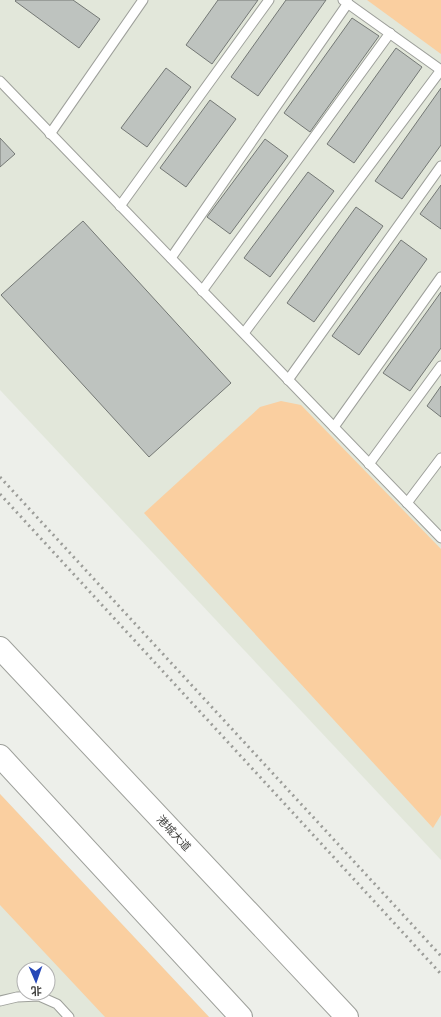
<svg xmlns="http://www.w3.org/2000/svg" width="441" height="1017" viewBox="0 0 441 1017" font-family="Helvetica,'Noto Sans SC',sans-serif">
	<rect width="100%" height="100%" fill="#edefea"/>
	<!-- built -->
	<g fill="#e2e7da" fill-rule="evenodd">
		<path d="M0,0H441V860L0,390Z"/>
		<path d="M0,794L209,1017H0ZM24,969H48V993H24Z"/>
	</g>
	<!-- green -->
	<g fill="#facfa0">
		<path d="M367,0H441V54Z"/>
		<path d="M281,401L301,405L441,549V815L433,828L144,513L260,407Z"/>
		<path d="M0,794L209,1017H105L0,905Z"/>
	</g>
	<!-- building -->
	<g fill="#bec3bf" stroke="#747875">
		<path d="M16,0H73L100,19L79,48L15,1Z"/>
		<path d="M218,0H258L212,64L186,45Z"/>
		<path d="M286,0H326L258,96L231,77Z"/>
		<path d="M352,18L379,36L310,132L284,113Z"/>
		<path d="M396,48L422,67L354,163L327,144Z"/>
		<path d="M166,68L191,87L147,147L121,128Z"/>
		<path d="M441,88V145L402,199L375,181Z"/>
		<path d="M210,100L236,119L186,187L160,168Z"/>
		<path d="M0,138L15,154L0,167Z"/>
		<path d="M265,139L288,156L230,234L207,217Z"/>
		<path d="M308,172L334,191L270,277L244,258Z"/>
		<path d="M441,185V229L420,214Z"/>
		<path d="M356,207L383,226L314,322L287,303Z"/>
		<path d="M83,221L231,383L149,457L1,295Z"/>
		<path d="M401,240L427,259L359,355L332,336Z"/>
		<path d="M441,292V348L410,391L383,373Z"/>
		<path d="M441,386V417L427,406Z"/>
	</g>
	<g fill="none" stroke-linecap="round" stroke-linejoin="round">
		<!-- lane casing -->
		<g stroke="#9ea09b" stroke-width="11">
			<g id="lane">
				<path d="M343,0L441,70"/>
				<path d="M0,81L441,538"/>
				<path d="M50,134L143,0"/>
				<path d="M120,206L269,0"/>
				<path d="M171,258L348,3"/>
				<path d="M202,291L390,33"/>
				<path d="M244,333L441,70"/>
				<path d="M288,380L441,166"/>
				<path d="M334,427L441,277"/>
				<path d="M369,464L441,366"/>
				<path d="M407,503L441,458"/>
				<path d="M0,1001L17,997L39,996L57,1004L69,1017"/>
			</g>
		</g>
		<!-- secondary casing -->
		<g stroke="#9ea09b" stroke-width="24">
			<g id="secondary">
				<path d="M0,648L347,1017"/>
				<path d="M0,756L241,1017"/>
			</g>
		</g>
		<!-- lane -->
		<use href="#lane" stroke="#fff" stroke-width="9"/>
		<!-- secondary -->
		<use href="#secondary" stroke="#fff" stroke-width="22"/>
		<!-- rail -->
		<g stroke="#9c9d99" stroke-width="3" stroke-dasharray="2 4" stroke-linecap="butt">
			<path d="M0,477L441,956"/>
			<path d="M0,494L441,974"/>
		</g>
	</g>
	<g text-anchor="middle" stroke-width="3" stroke-linejoin="round" paint-order="stroke">
		<!-- street labels -->
		<g font-size="11" fill="#3d3d3b" stroke="#fff">
			<text transform="translate(174 833) rotate(47)" y="4">港城大道</text>
		</g>
	</g>
	<!-- north arrow -->
	<g transform="translate(36 981) rotate(178)"><circle r="19" fill="#ffffff" stroke="#b1b1b1"/>
	<path d="M0-3L7 15L0 10L-7 15Z" fill="#2648b7"/>
	<text y="-6" font-size="11" font-weight="bold" text-anchor="middle" fill="#3d3d3b">北</text>
	</g>
</svg>
